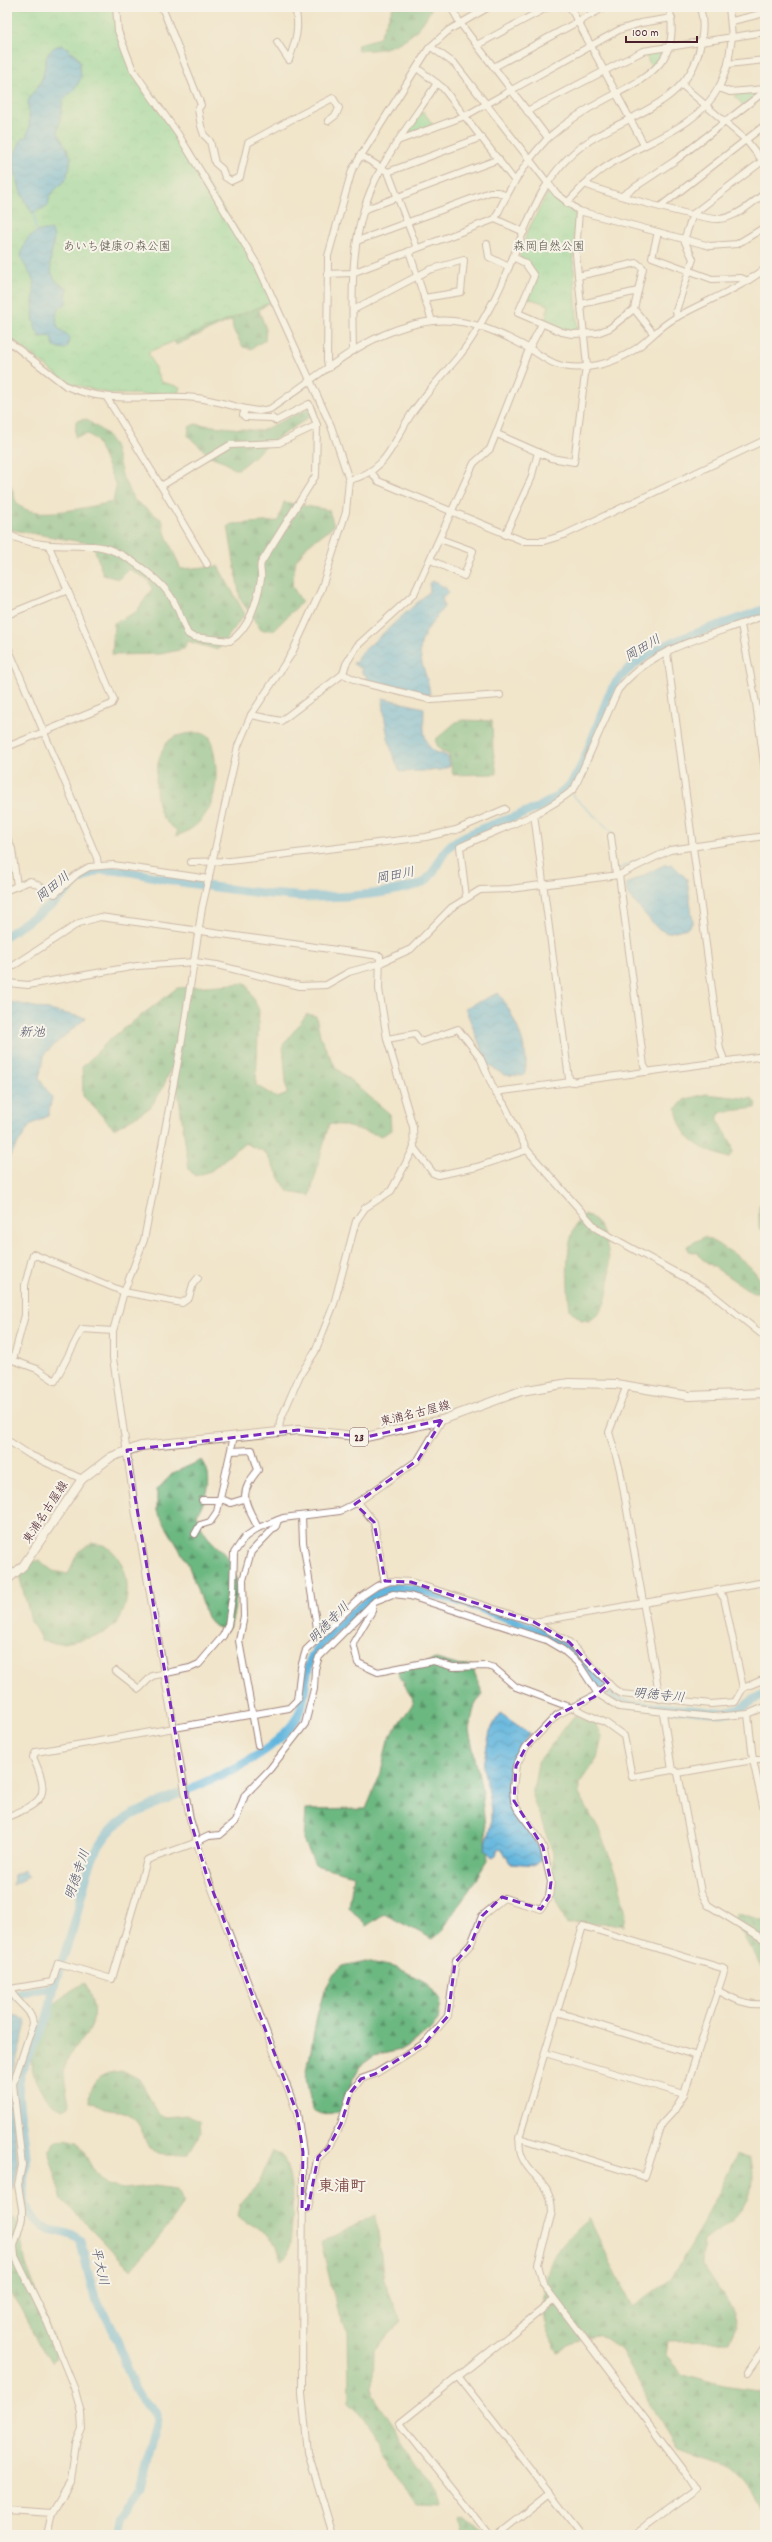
<svg xmlns="http://www.w3.org/2000/svg" width="772" height="2542" viewBox="0 0 772 2542" font-family="Dekko,'Klee One',sans-serif">
	<defs>
		<pattern id="forest-firs" width="22" height="20" patternUnits="userSpaceOnUse"><rect width="22" height="20" fill="#6cb881"/><path d="M5 1l3.5 6h-7zM16 11l3.5 6h-7z" fill="#5b956a"/></pattern>
		<pattern id="park-crowns" width="20" height="18" patternUnits="userSpaceOnUse"><rect width="20" height="18" fill="#85d899"/><path d="M2 6a3 3 0 1 1 6 0M12 15a3 3 0 1 1 6 0" fill="none" stroke="#74b984"/></pattern>
		<pattern id="water-waves" width="16" height="10" patternUnits="userSpaceOnUse"><rect width="16" height="10" fill="#62b6de"/><path d="M0 5q4-4 8 0t8 0" fill="none" stroke="#5393b4"/></pattern>
	</defs>
	<rect width="100%" height="100%" fill="#f7f3e8"/>
	<filter id="ink" filterUnits="userSpaceOnUse"><feTurbulence type="fractalNoise" baseFrequency=".025" numOctaves="2"/><feDisplacementMap in="SourceGraphic" scale="8" xChannelSelector="R" yChannelSelector="G"/><feConvolveMatrix kernelMatrix="1 2 1 2 8 2 1 2 1" color-interpolation-filters="sRGB"/></filter>
	<filter id="wash" filterUnits="userSpaceOnUse"><feTurbulence type="fractalNoise" baseFrequency=".012" numOctaves="4" result="noise"/><feDisplacementMap in="SourceGraphic" scale="16" xChannelSelector="R" yChannelSelector="G"/><feGaussianBlur stdDeviation="0.9" result="paint"/><feColorMatrix in="noise" values="0 0 0 0 0 0 0 0 0 0 0 0 0 0 0 0 0 1.4 0 .05"/><feComposite in="paint" operator="in"/></filter>
	<g filter="url(#wash)">
		<rect width="100%" height="100%" fill="#f1e5cb"/>
		<!-- forest -->
		<g fill="url(#forest-firs)" stroke="#5b6c56">
			<path d="M393,7H432C418,38 391,53 357,50L358,44L379,38Z"/>
			<path d="M267,304L259,310L266,329L265,340L251,349L243,347L233,330L232,320L176,345L172,334Z"/>
			<path d="M315,405L317,412L267,445L239,469H234L223,461L210,456L188,436L189,427L195,424L261,431Z"/>
			<path d="M86,419L105,433L114,445L123,478L134,500L162,520L166,535L181,569L218,566L245,614L218,650L187,641L184,649L161,654L112,655L114,623L136,612L152,589L148,580L129,569L119,579L103,575L93,544L7,529V481C14,487 13,497 17,503C31,523 93,505 113,502L116,486L96,440L88,434L75,437L76,421Z"/>
			<path d="M284,502L329,510L334,526L308,545L296,560L292,586L302,602L274,630H261L240,599L228,526L232,524L278,521Z"/>
			<path d="M463,720L492,721L493,749L497,774L453,775L449,755L439,749L435,740L456,722Z"/>
			<path d="M192,733H202L210,737C222,773 219,823 176,836L177,831C173,827 166,823 163,818C152,800 153,752 171,739C176,735 186,734 192,733Z"/>
			<path d="M246,983L259,1010L256,1085L277,1098L287,1094L283,1045L307,1014L316,1016L321,1039L336,1068L390,1114L391,1130L382,1136L341,1125L329,1124L310,1196L288,1192L265,1152L244,1143L211,1171L195,1176L189,1170L175,1070L171,1068L162,1090L150,1108L114,1129L83,1096L82,1067L109,1040L177,988Z"/>
			<path d="M706,1094L752,1099L757,1104L756,1108L722,1112L718,1116V1120L732,1144L733,1152L729,1158C700,1149 682,1141 676,1109L685,1099Z"/>
			<path d="M765,1201V1232L759,1228V1205Z"/>
			<path d="M585,1214C614,1222 616,1294 599,1313C597,1316 592,1319 589,1321L581,1320L570,1310C567,1284 562,1231 585,1214Z"/>
			<path d="M704,1237C722,1246 763,1267 762,1290L753,1293L702,1259L698,1253L688,1251L687,1246Z"/>
			<path d="M202,1460C214,1477 208,1497 197,1514C205,1554 245,1546 235,1605C233,1615 233,1624 226,1631L214,1626L207,1617L188,1564L157,1511V1490L173,1473Z"/>
			<path d="M91,1543C95,1544 102,1544 106,1546C131,1562 133,1601 117,1623C108,1634 91,1638 78,1640C65,1643 55,1645 42,1641L31,1621L19,1575L28,1563L39,1560L53,1571L68,1574L78,1552Z"/>
			<path d="M436,1659L461,1666H472L483,1695L475,1704L469,1730L481,1786L488,1860L441,1932L433,1939L384,1914L366,1926L349,1907L354,1875L315,1865L304,1840L306,1810L366,1809L381,1773L388,1740L414,1702L397,1671Z"/>
			<path d="M574,1716L595,1723L602,1738L597,1758L579,1784V1794L599,1830L617,1874L626,1914L624,1926L609,1923L567,1924L552,1892L553,1853L532,1796L538,1762Z"/>
			<path d="M739,1913L765,1921V1971L734,1921L736,1915Z"/>
			<path d="M366,1961L398,1968L427,1983L441,2001L438,2021L426,2034L400,2050L374,2056L360,2066L352,2081L346,2108C335,2115 323,2118 312,2109L306,2078L317,2016L324,1991L334,1974L343,1966Z"/>
			<path d="M85,1983C94,2002 99,2022 84,2038C77,2047 66,2053 65,2066C63,2077 67,2091 69,2103L68,2107L63,2110C48,2104 41,2093 35,2079C21,2039 49,1999 85,1983Z"/>
			<path d="M124,2071L139,2079L159,2113L166,2117L186,2115L200,2121L201,2132L189,2153C131,2164 155,2132 130,2115C118,2107 108,2115 96,2103L89,2102C89,2078 103,2072 124,2071Z"/>
			<path d="M66,2139L78,2142L93,2169L108,2185L123,2189L155,2186L177,2189C180,2193 183,2198 182,2203C180,2216 141,2257 131,2270L62,2199L48,2151L56,2140Z"/>
			<path d="M272,2151L282,2154C296,2185 294,2221 288,2255L281,2260C278,2254 275,2242 271,2238C261,2228 247,2225 237,2215L240,2204L259,2183Z"/>
			<path d="M737,2154L750,2159C759,2206 737,2216 704,2241L702,2264L732,2309L737,2326L730,2341L668,2342L666,2355L684,2375L723,2386L759,2391L765,2421V2520C747,2466 726,2466 677,2450L620,2349L598,2334L583,2337L558,2352C538,2323 539,2278 559,2248C567,2237 580,2227 589,2218L632,2307L671,2279L697,2234Z"/>
			<path d="M376,2215L384,2280L401,2321L374,2350L373,2395L437,2491L441,2506L415,2505C398,2474 375,2425 349,2402L348,2331L336,2306L321,2242Z"/>
			<path d="M15,2218L18,2225L26,2264L57,2351L56,2359L53,2362C31,2341 28,2312 7,2290V2220Z"/>
			<path d="M464,2518L490,2535H463L459,2519Z"/>
		</g>
		<!-- park -->
		<g fill="url(#park-crowns)" stroke="#687c62">
			<path d="M7,7H115L118,31L133,70L243,239L274,301L148,352L161,382L180,387L178,395L112,394L67,383L7,336Z"/>
			<path d="M663,49L664,52L652,69L645,53Z"/>
			<path d="M757,92V95L744,106L734,96L737,93Z"/>
			<path d="M423,111L433,125L406,135Z"/>
			<path d="M548,192H551L559,201L576,213L573,255L578,332L561,329L545,321L549,305L528,298L536,276L527,261L519,257L527,232Z"/>
		</g>
		<!-- water -->
		<g fill="url(#water-waves)" stroke="#566a84">
			<path d="M61,45L69,48L70,53H75L80,62L81,78L74,90L63,101L58,132L71,157L69,170L67,174L68,177L50,195L48,206L32,213L21,193L12,160L22,138L26,137C32,125 28,115 28,103C30,94 37,89 41,81C47,67 42,49 61,45Z"/>
			<path d="M46,230H51C60,241 42,262 56,281C59,284 64,286 67,288L66,304C55,309 54,319 59,329L69,336L68,346L65,349L54,347L51,336L40,337C29,321 35,302 34,284C33,275 23,266 21,256C24,240 30,232 46,230Z"/>
			<path d="M433,581L446,588L448,592L442,598L444,607C433,622 416,639 421,659C424,672 429,682 430,695L365,680L367,676L362,673V669L353,664L354,662L356,663L359,655L430,591L429,583Z"/>
			<path d="M383,698L424,708C424,721 421,742 434,751C439,754 444,753 448,757L450,766L442,770L400,772C389,749 384,723 383,698Z"/>
			<path d="M672,864L687,879L693,922L688,928L667,933L657,928L627,894L626,884L664,865Z"/>
			<path d="M498,993C510,1006 535,1059 523,1076L504,1075L488,1065L465,1008Z"/>
			<path d="M7,1001L86,1018L45,1053L39,1078L52,1098L48,1116L30,1125L7,1161Z"/>
			<path d="M500,1713L530,1734C526,1740 520,1745 517,1751C507,1765 504,1796 513,1810C524,1827 536,1838 542,1857L536,1865L510,1863L502,1849L498,1848L496,1855L492,1857L485,1849L491,1823V1809L483,1766L490,1731Z"/>
			<path d="M24,1870L29,1877L13,1885L14,1875Z"/>
			<path d="M7,2015L18,2016L25,2020L26,2024L9,2089L18,2166L14,2188L7,2193Z"/>
		</g>
		<g fill="none" stroke-linecap="round" stroke-linejoin="round">
			<!-- stream -->
			<g stroke="#62b6de" stroke-width="1.5">
				<path d="M34,213L36,232"/>
				<path d="M571,794L613,833V836"/>
				<path d="M618,869L671,846"/>
			</g>
			<!-- river -->
			<g stroke="#62b6de" stroke-width="9">
				<path d="M7,935L53,904L77,881L98,870C125,868 155,878 181,882C259,894 338,907 417,885C437,879 437,855 452,844C482,822 544,815 569,786C584,769 599,718 609,695C633,643 717,629 765,609"/>
				<path d="M7,1994L14,1995L54,1986"/>
				<path d="M117,2535L121,2516L141,2487L158,2420L155,2411L142,2400L135,2389L113,2329L95,2299L80,2240C60,2224 42,2241 26,2205C20,2192 25,2180 26,2167C28,2137 14,2106 20,2077C25,2056 38,2039 46,2020C50,2010 51,1998 54,1987C59,1967 67,1948 73,1928C83,1895 86,1855 112,1829C124,1817 141,1811 156,1804C201,1782 253,1768 288,1730C309,1708 301,1686 310,1661C317,1643 373,1590 393,1588C426,1585 546,1629 573,1650C593,1666 603,1697 628,1704L721,1713C745,1711 747,1702 765,1693"/>
			</g>
		</g>
	</g>
	<g filter="url(#ink)">
		<g fill="none" stroke-linecap="round" stroke-linejoin="round">
			<!-- minor casing -->
			<g stroke="#9e827b" stroke-width="8">
				<g id="minor">
					<path d="M116,7L118,31L133,70L178,134L258,266L331,426L349,480L346,512L321,590L292,653L251,715L238,746L202,908L182,1040L144,1240L124,1292L113,1331V1358L136,1515L190,1819L206,1873L297,2113L303,2152L302,2394L308,2452L333,2535"/>
					<path d="M162,7L201,105L198,109L201,126L204,135L210,141L215,163L222,169L225,177L231,181L240,177L248,143L294,118"/>
					<path d="M570,7L644,145"/>
					<path d="M729,7L732,37L728,64L765,60"/>
					<path d="M732,21L765,13"/>
					<path d="M277,42L289,60C296,40 300,27 295,7"/>
					<path d="M477,45L548,7"/>
					<path d="M431,47L455,64L547,182L557,194L579,211L710,246L737,244L765,227"/>
					<path d="M494,67L605,7"/>
					<path d="M417,68L443,88L514,180"/>
					<path d="M682,85L746,140L765,164"/>
					<path d="M719,88L730,92L765,89"/>
					<path d="M527,111L643,51L765,32"/>
					<path d="M298,116L333,98L339,108L336,115L328,121"/>
					<path d="M548,138C566,122 585,110 606,99C648,77 682,62 669,7"/>
					<path d="M400,140L465,116L619,30L641,23L672,18"/>
					<path d="M360,155L388,172L482,137"/>
					<path d="M388,172L417,248"/>
					<path d="M585,184C623,144 692,138 719,87C723,80 725,72 728,64"/>
					<path d="M623,195L676,160L765,91"/>
					<path d="M567,203L585,184C602,192 699,219 718,219C736,218 751,204 765,193"/>
					<path d="M661,206L765,125"/>
					<path d="M366,209L499,159"/>
					<path d="M579,211L576,254L587,366"/>
					<path d="M495,219L524,232"/>
					<path d="M658,232L652,257L712,279L741,278L748,281"/>
					<path d="M357,241L490,192H498L506,196"/>
					<path d="M487,244L489,257L509,267"/>
					<path d="M409,251L432,321"/>
					<path d="M513,257L525,263L534,276L518,313L562,332L572,334L597,333L610,328L634,309L643,268L637,263L578,276"/>
					<path d="M327,274L352,273L495,219C509,188 525,162 548,138L460,23L451,7"/>
					<path d="M581,304L638,291"/>
					<path d="M634,309L653,333"/>
					<path d="M353,310L429,270L464,260L461,292L424,298"/>
					<path d="M677,317L676,311L693,259L684,240L693,214L765,159"/>
					<path d="M7,340L66,386C111,406 151,393 196,398C218,400 238,409 259,411L270,409C321,375 369,328 433,321C467,317 501,333 530,349C539,354 547,361 556,364C582,373 616,363 637,348C650,338 661,326 675,318C705,301 737,290 765,269"/>
					<path d="M353,351C352,295 349,236 374,183C390,148 416,116 437,83"/>
					<path d="M329,368L327,361L328,256L352,170L429,48L449,30L489,7"/>
					<path d="M107,398L161,486L230,445L279,443L317,425"/>
					<path d="M497,434L551,458L574,462L586,366"/>
					<path d="M372,473L378,481L523,541H544L564,535L765,440"/>
					<path d="M349,480C388,471 392,443 412,413C426,393 443,375 459,356C471,342 480,325 489,309C522,252 530,179 589,141C630,114 689,103 700,47C703,32 704,21 700,7"/>
					<path d="M161,486L207,564"/>
					<path d="M7,534C35,548 65,545 94,546C119,547 161,579 173,600C180,611 182,623 188,634L193,637L230,641C250,628 257,601 261,579C262,573 259,568 261,563L316,475L317,425L309,404L276,421L272,418L245,417L243,415L245,410"/>
					<path d="M505,535L531,479L538,452"/>
					<path d="M431,560L464,576L473,551L440,539"/>
					<path d="M7,615L68,590"/>
					<path d="M741,625L756,703L765,771"/>
					<path d="M7,645L97,858L98,865"/>
					<path d="M667,653L720,1049L725,1062"/>
					<path d="M500,695L432,700L360,682L343,674L346,664L357,646L414,594L470,471L474,463L490,449L529,349L542,324"/>
					<path d="M251,715L281,721L343,674"/>
					<path d="M7,747L112,704L114,700L49,546"/>
					<path d="M534,814L569,1079L574,1082"/>
					<path d="M611,836L616,874"/>
					<path d="M7,838L12,849L17,886"/>
					<path d="M191,862L230,861L426,837L456,830L505,809"/>
					<path d="M619,875L644,1066L648,1072"/>
					<path d="M7,890L30,881L55,894L77,874L89,867L113,865L209,879"/>
					<path d="M466,897L460,847C498,829 542,816 574,789L618,690C654,644 714,636 765,615"/>
					<path d="M7,970L79,923L100,917L380,956L379,989L387,1039L413,1127L414,1148L391,1191L365,1208L356,1221L334,1304L315,1352L300,1375L280,1421L279,1431"/>
					<path d="M7,983L28,985L137,966L195,962L217,965L300,986L326,985L349,972L378,964L411,949L451,908L480,890L510,889L619,875L670,850L765,836"/>
					<path d="M387,1039L415,1034L421,1042L458,1029L480,1057L495,1092L504,1104L527,1150L597,1229L707,1290L765,1337"/>
					<path d="M495,1092L765,1056"/>
					<path d="M414,1148L433,1173L438,1175L477,1167L527,1150"/>
					<path d="M7,1358L37,1369L55,1381L82,1329L113,1331"/>
					<path d="M13,1360L25,1315V1285L33,1254L124,1292L182,1303L189,1298L193,1284L198,1278"/>
					<path d="M627,1385L609,1432L620,1470L660,1699"/>
					<path d="M7,1440L30,1455L82,1479"/>
					<path d="M231,1451L252,1450L258,1470C237,1495 245,1501 258,1528"/>
					<path d="M202,1500H224L231,1503L244,1499"/>
					<path d="M358,1502L374,1522L385,1583"/>
					<path d="M302,1516L303,1542L317,1628L321,1636"/>
					<path d="M195,1534L200,1525L210,1522L217,1512L234,1436"/>
					<path d="M372,1604V1611L353,1643L358,1663L378,1672L433,1661L453,1667L487,1666L494,1668L516,1687L572,1708"/>
					<path d="M534,1622L765,1582"/>
					<path d="M116,1671L139,1689L152,1676L190,1668L199,1664L223,1636L228,1625L233,1591L234,1553L245,1537L258,1528L283,1518L340,1511L358,1502L418,1460L442,1420"/>
					<path d="M743,1688L765,1679"/>
					<path d="M597,1693L609,1684"/>
					<path d="M578,1710L606,1723L624,1736L632,1777L672,1770"/>
					<path d="M663,1713L672,1770L675,1771"/>
					<path d="M748,1714L753,1760L765,1815"/>
					<path d="M258,1745L239,1641L244,1616L243,1580L251,1552L276,1526L278,1520"/>
					<path d="M678,1773L701,1892L708,1905L765,1940"/>
					<path d="M678,1773L753,1760H765"/>
					<path d="M7,1817C44,1802 51,1797 33,1757L36,1752L289,1708L297,1700L301,1667L306,1650L362,1596L377,1586L391,1581L411,1582L433,1589L534,1622L569,1642L614,1689L622,1694L711,1704L735,1702L743,1688L724,1598L718,1590"/>
					<path d="M717,1990C733,1999 747,2006 765,2004"/>
					<path d="M557,2012L697,2056"/>
					<path d="M545,2053L684,2094"/>
					<path d="M519,2138L645,2177L662,2124L674,2111L684,2094L725,1969L583,1926L519,2138C520,2144 519,2152 522,2157C532,2181 551,2178 552,2212L538,2264L543,2284L683,2469L696,2489L634,2535"/>
					<path d="M302,2210L308,2209L317,2159L328,2148L341,2124L351,2092L361,2079L375,2074L425,2043L448,2016L456,1960L471,1944L482,1916L504,1898L541,1909L549,1897L551,1882L543,1847L538,1837L517,1808L514,1801L513,1787L516,1766L526,1747L557,1715L598,1694"/>
					<path d="M747,2373L765,2347"/>
					<path d="M458,2376L582,2535"/>
					<path d="M7,2510L52,2513"/>
					<path d="M47,2535L52,2513L71,2481L76,2443L82,2429L81,2413L75,2390L48,2324L15,2256L14,2246L22,2219V2209L18,2185L22,2165L13,2084L33,2024C32,2008 15,2003 10,1989L52,1982L58,1963L112,1979L147,1860L192,1844L209,1836L220,1835L235,1822L245,1795L270,1769L305,1724L314,1689L315,1669L319,1657L375,1601L393,1594L410,1596L546,1640L563,1650L578,1663L598,1694L619,1707L712,1717L748,1714L765,1707"/>
					<path d="M489,2535L400,2423L554,2300"/>
					<path d="M497,2535L550,2493"/>
				</g>
			</g>
			<!-- major casing -->
			<g stroke="#9e827b" stroke-width="10">
				<path id="major" d="M7,1580L23,1566L82,1479L111,1457L141,1446L298,1430L366,1437L442,1420L521,1391L569,1383L616,1384L689,1396L765,1393"/>
			</g>
			<!-- minor -->
			<use href="#minor" stroke="#fff" stroke-width="6"/>
			<!-- major -->
			<use href="#major" stroke="#fff" stroke-width="8"/>
		</g>
	</g>
	<!-- marked area -->
	<path d="M0 0H772V2542H0ZM442,1420L418,1460L355,1504L374,1522L385,1581L411,1582L534,1622L569,1642L609,1684L594,1697L557,1715L526,1747L516,1766L514,1801L543,1847L551,1882L549,1897L541,1909L502,1897L482,1916L471,1944L455,1963L448,2016L425,2043L375,2074L361,2079L351,2092L341,2124L328,2148L318,2157L308,2209L302,2210L303,2152L297,2113L206,1873L190,1819L127,1450L298,1430L366,1437Z" fill="#f1e5cb" fill-opacity=".55" fill-rule="evenodd"/>
	<path fill="none" stroke="#7b2cbf" stroke-width="3" stroke-dasharray="8 5" stroke-linejoin="round" d="M442,1420L418,1460L355,1504L374,1522L385,1581L411,1582L534,1622L569,1642L609,1684L594,1697L557,1715L526,1747L516,1766L514,1801L543,1847L551,1882L549,1897L541,1909L502,1897L482,1916L471,1944L455,1963L448,2016L425,2043L375,2074L361,2079L351,2092L341,2124L328,2148L318,2157L308,2209L302,2210L303,2152L297,2113L206,1873L190,1819L127,1450L298,1430L366,1437Z"/>
	<g text-anchor="middle" stroke-width="4" stroke-linejoin="round" paint-order="stroke">
		<!-- shield labels -->
		<rect fill="#f7f3e8" stroke="#7e5f64" stroke-width="1" x="350" y="1428" width="18" height="18" rx="3"/>
		<g font-size="11" font-weight="bold" fill="#4a1f2b">
			<text x="359" y="1441">23</text>
		</g>
		<!-- park labels -->
		<g font-size="12" fill="#5c564c" stroke="#f7f3e8">
			<text x="117" y="250">あいち健康の森公園</text>
			<text x="549" y="250">森岡自然公園</text>
		</g>
		<!-- street labels -->
		<g font-size="12" fill="#4a1f2b" stroke="#f7f3e8">
			<text transform="translate(415 1413) rotate(-14)" y="4">東浦名古屋線</text>
			<text transform="translate(45 1512) rotate(-57)" y="4">東浦名古屋線</text>
		</g>
		<!-- water labels -->
		<g font-size="13" font-style="italic" fill="#52546a" stroke="#f7f3e8">
			<text transform="translate(642 647) rotate(-31)" y="5">岡田川</text>
			<text transform="translate(395 874) rotate(-11)" y="5">岡田川</text>
			<text transform="translate(52 886) rotate(-39)" y="5">岡田川</text>
			<text x="32" y="1036">新池</text>
			<text transform="translate(328 1622) rotate(-45)" y="5">明徳寺川</text>
			<text transform="translate(659 1694) rotate(6)" y="5">明徳寺川</text>
			<text transform="translate(76 1874) rotate(-71)" y="5">明徳寺川</text>
			<text transform="translate(101 2266) rotate(77)" y="5">平大川</text>
		</g>
		<!-- district labels -->
		<g font-size="16" font-weight="bold" fill="#84514d" stroke="#f7f3e8">
			<text x="342" y="2191">東浦町</text>
		</g>
	</g>
	<!-- margin -->
	<rect width="772" height="2542" fill="none" stroke="#f7f3e8" stroke-width="24"/>
	<!-- scale -->
	<path d="M626 36v6h71v-6" fill="none" stroke="#4a1f2b" stroke-width="2"/>
	<text x="632" y="36" font-size="12" fill="#4a1f2b" stroke="#f7f3e8" stroke-width="3" paint-order="stroke">100 m</text>
</svg>
